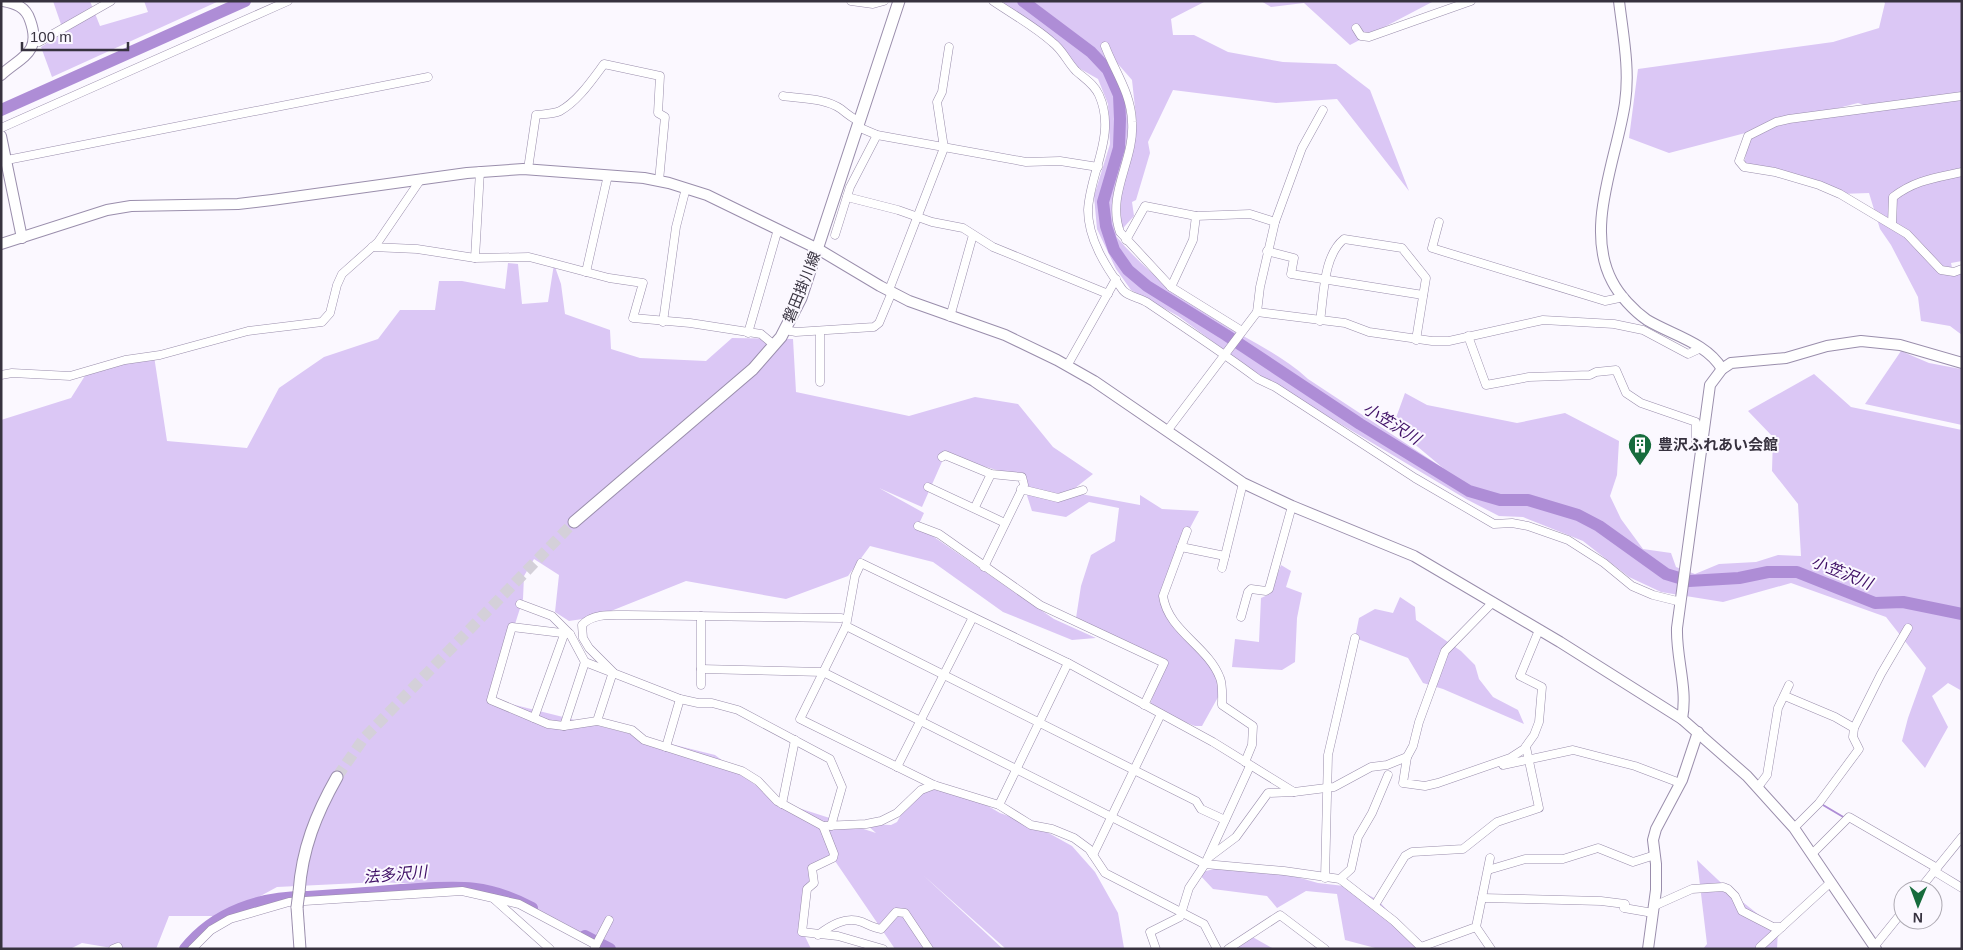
<svg xmlns="http://www.w3.org/2000/svg" width="1963" height="950" viewBox="0 0 1963 950" font-family="Arial,'Noto Sans JP',sans-serif">
	<rect width="100%" height="100%" fill="#fbf8ff"/>
	<!-- green -->
	<g fill="#dbc7f5" fill-rule="evenodd">
		<path d="M53,1H90L100,26L148,12L144,1H219L52,77L41,47L64,33Z"/>
		<path d="M1002,1H1206L1171,19L1173,35H1194L1228,52L1283,62L1336,64L1370,90L1409,191L1337,99L1276,103L1173,90L1148,142L1150,153L1136,200L1132,202L1134,216L1116,236C1143,269 1179,297 1215,319C1247,340 1280,353 1308,379L1443,468L1393,426L1405,393L1427,405L1517,423L1565,413L1619,441L1617,475L1610,496L1621,519L1643,549L1671,553L1676,567L1695,574L1719,564L1756,562L1778,555L1801,556L1798,504L1772,471L1773,437L1748,411L1814,374L1851,407L1962,430V691L1948,683L1932,696L1948,727L1925,768L1902,741L1908,718L1926,668L1886,617L1791,583L1723,602L1661,592L1629,577L1583,541L1523,517L1499,516L1466,499L1257,374L1178,316L1131,290L1116,269L1097,229L1094,196L1110,144L1108,104L1098,79L1070,63L1057,46L1024,22ZM1104,48L1132,80L1137,126Z"/>
		<path d="M1261,1H1434L1350,45L1304,3L1271,7Z"/>
		<path d="M1883,1H1962V261L1951,263L1953,272L1962,269V335L1950,326L1921,321L1918,297L1891,245L1880,229L1869,193L1840,194L1744,167L1748,136L1772,126L1669,153L1629,138L1638,69L1833,42L1879,28L1885,3ZM1858,103L1870,107L1811,115Z"/>
		<path d="M508,263L518,264L522,304L548,302L554,264L561,284L565,314L610,330L611,349L640,358L706,361L732,338L793,339L796,392L909,416L975,397L1018,404L1053,447L1093,474L1070,492L1140,505V495L1162,509L1199,511L1183,541L1164,592V606L1215,665L1222,690L1202,726H1195L1149,708L1162,667L1076,618L1081,586L1091,555L1115,541L1119,508L1089,502L1066,517L1032,511L1021,477L945,455L922,507L879,488L924,513L918,526L1054,619L1096,638L1072,640L1003,612L933,562L870,546L848,576L786,599L686,581L596,617L569,621L555,612L559,575L534,559L524,576L523,599L491,699L715,755L777,801L876,833L866,824L891,825L897,822L907,804L921,790L940,787L969,795L1000,813L1036,826L1072,846L1095,872L1118,913L1124,948L1006,949L923,875L1003,949H895L833,858L812,868L801,928L811,949H608L519,904L454,886L380,882L277,887L224,916H169L156,949H118L82,943L70,949H1V420L71,398L88,371L154,356L167,441L247,448L279,388L324,357L378,339L400,310H435L439,281H462L505,289Z"/>
		<path d="M1901,351L1929,363L1961,369L1962,425L1865,404Z"/>
		<path d="M1281,565L1291,571L1286,587L1302,593L1297,618L1295,662L1282,670L1232,667L1235,639L1259,642L1261,598L1270,594Z"/>
		<path d="M1400,597L1415,607L1416,620L1461,651L1475,665L1479,679L1493,697L1518,710L1524,724L1443,689L1423,683L1408,658L1355,638L1359,618L1375,609L1393,613Z"/>
		<path d="M1697,860L1735,896L1778,930L1777,949H1703L1707,944Z"/>
		<path d="M1222,867L1272,870L1318,883L1353,887L1378,900L1422,949H1379L1345,940L1337,894L1306,891L1277,908L1267,896L1213,889L1198,873Z"/>
		<path d="M1249,935L1274,949H1240L1234,944Z"/>
	</g>
	<g fill="none" stroke-linecap="round" stroke-linejoin="round">
		<!-- stream -->
		<path stroke="#ae8dd6" stroke-width="2" d="M1823,805L1845,818"/>
		<!-- river -->
		<g stroke="#ae8dd6" stroke-width="12">
			<path d="M1023,1L1091,52L1108,70L1119,95L1120,119L1119,148L1103,202L1106,226L1114,250L1128,270L1147,286L1226,335L1360,424L1469,491L1500,500H1528L1578,515L1599,526L1666,574L1689,581L1739,578L1768,572H1797L1875,603L1903,602L1962,614"/>
			<path d="M1,110L245,1"/>
			<path d="M585,936L610,949"/>
			<path d="M185,949C214,912 262,896 308,897C339,895 370,893 401,890C453,887 484,882 532,908"/>
		</g>
		<!-- secondary-tunnel -->
		<path stroke="#d4d0d9" stroke-width="11" stroke-dasharray="11 5.5" stroke-linecap="butt" d="M337,777L364,738L574,522"/>
		<!-- minor casing -->
		<g stroke="#9a8eac" stroke-width="9">
			<g id="minor">
				<path d="M851,1L873,4L884,1"/>
				<path d="M993,1C1012,14 1034,26 1052,42C1063,50 1067,62 1076,71C1085,79 1094,84 1099,95C1117,135 1090,171 1088,210C1088,239 1106,267 1122,289C1126,296 1141,298 1148,303C1185,328 1222,352 1258,379L1275,387L1415,478L1494,524L1512,523L1528,526L1568,540L1604,563L1632,586L1653,595L1681,602"/>
				<path d="M1356,28L1361,36L1369,37L1471,1"/>
				<path d="M39,42L111,1"/>
				<path d="M1105,46C1115,72 1131,93 1132,122C1135,160 1106,194 1120,232L1171,287L1242,331"/>
				<path d="M783,96C802,99 825,98 841,109C847,114 852,118 860,122"/>
				<path d="M1962,96L1789,119L1776,122L1748,136L1739,161L1744,167L1775,172L1819,185L1840,194L1907,234L1941,270L1954,272L1962,269"/>
				<path d="M858,127L877,135L1026,162L1060,161L1098,167"/>
				<path d="M1,128L288,1"/>
				<path d="M7,160L428,77"/>
				<path d="M528,169L536,115C544,114 553,114 560,111C578,101 592,80 604,64L660,76L658,113L665,117L659,181"/>
				<path d="M847,197L898,210L932,222L963,228L993,247L1108,294"/>
				<path d="M1439,222L1432,248L1605,301L1624,297"/>
				<path d="M1892,224L1893,197C1915,180 1935,178 1962,172"/>
				<path d="M835,235L850,187L877,135"/>
				<path d="M1126,240L1145,206L1196,216L1250,214L1275,222"/>
				<path d="M372,247L417,249L475,258L529,257L609,278L643,283L633,318L690,323L761,334L774,345"/>
				<path d="M1267,251L1294,258L1291,274L1423,295"/>
				<path d="M475,258L480,171"/>
				<path d="M586,272L608,175"/>
				<path d="M1171,287L1193,240L1196,216"/>
				<path d="M889,290L944,148L937,102L942,92L949,47"/>
				<path d="M1257,312L1345,323L1369,332L1432,341H1449L1543,320L1614,324L1643,330L1688,354L1701,348"/>
				<path d="M950,317L973,235"/>
				<path d="M1320,321C1324,295 1323,256 1344,239L1402,248L1426,278L1416,340"/>
				<path d="M663,322L676,227L686,188"/>
				<path d="M785,330L796,332L874,327L879,323L892,292"/>
				<path d="M820,331V382"/>
				<path d="M748,333L778,229"/>
				<path d="M1468,336L1486,385L1529,377L1590,375L1596,372L1616,370L1626,393L1641,403L1696,422V447L1702,450"/>
				<path d="M1067,366L1116,279"/>
				<path d="M1,375L12,373L70,376L125,360L160,355L248,331L322,322L330,313L337,285L342,274L378,242L421,179"/>
				<path d="M1167,431L1257,312L1260,287L1275,222L1302,148L1323,110"/>
				<path d="M942,457L945,455L991,474L1022,477L1024,485L984,567"/>
				<path d="M928,487L1005,523"/>
				<path d="M1021,489L1058,498L1083,490"/>
				<path d="M975,507L991,474"/>
				<path d="M918,526L939,534L1040,605L1164,663L1144,705"/>
				<path d="M1187,531L1163,596C1168,631 1208,646 1220,678C1223,685 1222,696 1222,705L1253,726L1252,745L1245,762"/>
				<path d="M1181,547L1225,556"/>
				<path d="M1222,568L1243,483"/>
				<path d="M520,604L552,616L570,634L585,662L680,699L698,703H712L738,710L830,759L842,787L831,826"/>
				<path d="M1241,617L1248,592L1251,589L1266,591L1269,589L1292,506"/>
				<path d="M846,626L1196,801L1201,809L1225,820"/>
				<path d="M570,634L512,627L491,700L548,724L564,726L597,721L632,730L644,740L742,771L758,781L777,801L823,826L866,824L881,821L897,813L921,790L934,785"/>
				<path d="M701,669L823,672L1205,864L1284,871L1340,879L1394,921L1423,949"/>
				<path d="M701,685V616"/>
				<path d="M1785,696L1835,717L1854,728"/>
				<path d="M534,718L565,632"/>
				<path d="M597,721L613,672L589,648L583,638L582,625C593,613 612,615 627,615L841,618"/>
				<path d="M564,726L585,662"/>
				<path d="M666,747L680,699"/>
				<path d="M1407,757L1403,783L1425,786L1438,783L1510,758L1524,749L1534,735L1539,722L1542,687L1520,676L1539,630"/>
				<path d="M1502,762L1503,765L1573,750L1635,766L1680,783"/>
				<path d="M897,767L972,619"/>
				<path d="M1758,787L1767,775L1778,708L1789,685"/>
				<path d="M782,804L795,740"/>
				<path d="M999,805L1068,663"/>
				<path d="M823,826L834,854L833,858L812,868L814,883L807,889L802,932L838,936L883,949"/>
				<path d="M1794,828L1819,803L1859,749L1853,737L1854,728L1881,674L1908,628"/>
				<path d="M1812,854L1849,817L1937,868"/>
				<path d="M1093,855L1161,714"/>
				<path d="M1208,858L1236,837L1268,793L1294,792"/>
				<path d="M1488,870L1525,859H1563L1598,848L1633,862L1655,855"/>
				<path d="M1934,871L1962,888"/>
				<path d="M1325,878L1328,755L1355,638"/>
				<path d="M1340,879L1351,869L1358,837L1372,813L1388,775"/>
				<path d="M1919,890L1962,837"/>
				<path d="M1482,898L1601,901L1625,904L1624,908L1653,913"/>
				<path d="M494,899L550,949"/>
				<path d="M1375,905L1405,856L1412,852L1463,849L1497,822L1539,808L1526,747"/>
				<path d="M1654,906L1692,889L1723,887L1728,889L1735,896L1742,911L1773,927H1782"/>
				<path d="M1476,927L1491,949"/>
				<path d="M818,935C831,925 846,916 862,922C869,925 874,928 881,929L896,912L905,913L929,949"/>
				<path d="M595,947L609,920"/>
				<path d="M1421,947L1476,927L1490,858"/>
				<path d="M1760,947L1831,882"/>
				<path d="M1874,947L1903,911"/>
				<path d="M113,949L118,947"/>
				<path d="M192,949L211,930L230,919L289,902L462,891L519,904L596,945"/>
				<path d="M1156,949L1150,932L1180,917L1189,888L1205,864L1250,766"/>
				<path d="M1217,949L1204,924L1105,873L1089,849L1074,838L1052,829L1031,825L999,805L934,785L800,719L846,626L855,576L861,563L1068,663L1213,742L1294,792L1334,787L1371,767L1387,765L1407,757L1413,746L1419,722L1445,651L1493,602"/>
				<path d="M1228,949L1280,915L1325,949"/>
			</g>
		</g>
		<!-- tertiary casing -->
		<g stroke="#9a8eac" stroke-width="12">
			<g id="tertiary">
				<path d="M1619,1C1623,35 1630,69 1625,103C1617,158 1584,228 1612,281C1619,295 1634,311 1647,320C1672,335 1707,343 1722,369"/>
				<path d="M1,75C22,56 42,53 30,20C26,7 15,3 3,1"/>
				<path d="M1,136L22,238"/>
				<path d="M1,244L107,210L131,206L238,204L272,200L467,173L523,169L644,178L669,183L707,195L818,249L880,286L909,301L1005,335L1057,360L1094,381L1243,483L1292,506L1414,556L1560,642L1682,719L1747,776L1794,828L1876,949"/>
				<path d="M1682,719C1688,688 1676,659 1677,628L1710,385L1722,369L1731,363L1786,358L1827,346L1861,341L1900,345L1962,363"/>
				<path d="M1648,949L1656,890V864L1653,840L1656,829L1682,780L1698,732"/>
			</g>
		</g>
		<!-- secondary casing -->
		<g stroke="#9a8eac" stroke-width="13">
			<g id="secondary">
				<path d="M574,522L753,369L781,337L801,298L899,1"/>
				<path d="M299,892C302,849 316,814 337,777"/>
				<path d="M297,907L300,949"/>
			</g>
		</g>
		<!-- minor -->
		<use href="#minor" stroke="#fff" stroke-width="8"/>
		<!-- tertiary -->
		<use href="#tertiary" stroke="#fff" stroke-width="10"/>
		<!-- secondary -->
		<use href="#secondary" stroke="#fff" stroke-width="11"/>
		<!-- secondary-bridge casing -->
		<g stroke="#9a8eac" stroke-width="13" stroke-linecap="butt">
			<path id="secondary-bridge" d="M297,907L299,892"/>
		</g>
		<!-- secondary-bridge -->
		<use href="#secondary-bridge" stroke="#fff" stroke-width="11"/>
	</g>
	<!-- icons -->
	<defs>
		<g id="building-pin" transform="scale(1.25)"><path d="M0 17L-7.5 6A9.5 9.5 0 1 1 7.5 6Z" fill="#176c3d" stroke="#fbf8ff"/><path d="M-4-6H4V6H1V3H-1V6H-4ZM-2.5-4.3h1.7v1.8h-1.7ZM.8-4.3h1.7v1.8H.8ZM-2.5-1h1.7V.8h-1.7ZM.8-1h1.7V.8H.8Z" fill="#fff"/></g>
	</defs>
	<g fill-rule="evenodd">
		<use href="#building-pin" x="1640" y="445"/>
	</g>
	<g text-anchor="middle" stroke-width="4" stroke-linejoin="round" paint-order="stroke">
		<!-- street labels -->
		<g font-size="15" fill="#37323f" stroke="#fbf8ff">
			<text transform="translate(802 287) rotate(-68)" y="5">磐田掛川線</text>
		</g>
		<!-- poi labels -->
		<g font-size="15" font-weight="bold" fill="#37323f" stroke="#fbf8ff" text-anchor="start">
			<text x="1658" y="450">豊沢ふれあい会館</text>
		</g>
		<!-- water labels -->
		<g font-size="16" font-style="italic" fill="#3f0f66" stroke="#fbf8ff">
			<text transform="translate(1392 423) rotate(32)" y="6">小笠沢川</text>
			<text transform="translate(1842 572) rotate(22)" y="6">小笠沢川</text>
			<text transform="translate(395 874) rotate(-5)" y="6">法多沢川</text>
		</g>
	</g>
	<!-- border -->
	<rect width="1963" height="950" fill="none" stroke="#37323f" stroke-width="5"/>
	<!-- north arrow -->
	<g transform="translate(1918 905) rotate(181)"><circle r="24" fill="#fbf8ff" stroke="#ada9b2"/>
	<path d="M0-4L9 19L0 12L-9 19Z" fill="#176c3d"/>
	<text y="-8" font-size="14" font-weight="bold" text-anchor="middle" fill="#37323f">N</text>
	</g>
	<!-- scale -->
	<path d="M22 42v8h106v-8" fill="none" stroke="#37323f" stroke-width="2.5"/>
	<text x="30" y="42" font-size="15" fill="#37323f" stroke="#fbf8ff" stroke-width="4" paint-order="stroke">100 m</text>
</svg>
